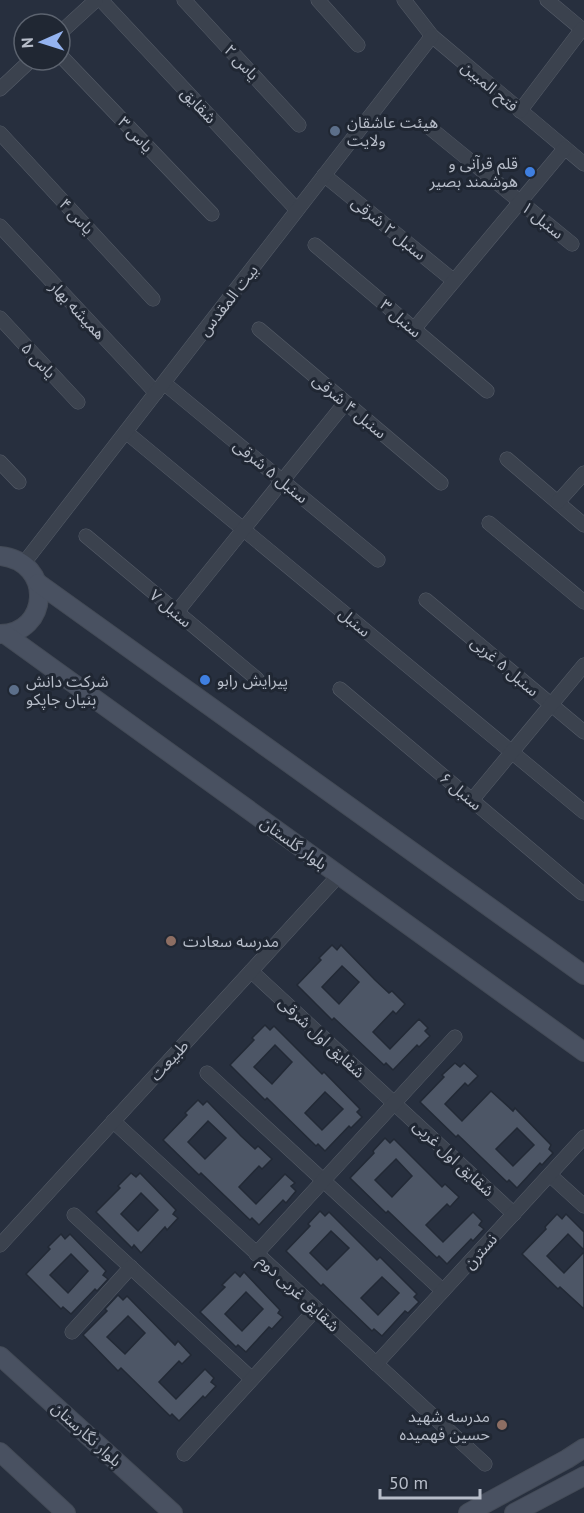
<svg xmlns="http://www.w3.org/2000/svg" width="584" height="1513" viewBox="0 0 584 1513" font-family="'PT Sans','Noto Sans Arabic',sans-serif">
	<rect width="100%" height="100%" fill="#272f3e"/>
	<!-- building -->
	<g fill="#4d5666" stroke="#222935" stroke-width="1.5" fill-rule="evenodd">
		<path d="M332,945L337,950L341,945L375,980L389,993L392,991L405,1004L396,1014L393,1011L373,1032L390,1049L419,1019L428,1028L425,1031L430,1036L419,1047L417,1045L393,1070L386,1063L384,1065L334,1018L332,1020L297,985L321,960L319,958ZM342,966L359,982L339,1004L322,987Z"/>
		<path d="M265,1025L270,1030L274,1026L322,1074L324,1072L360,1109L357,1112L362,1117L351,1128L349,1126L325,1151L318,1144L316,1146L267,1098L265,1100L230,1065L254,1040L252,1038ZM275,1045L292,1062L272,1084L254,1067ZM325,1092L343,1109L322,1130L305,1113Z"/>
		<path d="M455,1063L460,1067L464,1063L478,1076L468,1086L465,1083L445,1104L462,1121L491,1091L513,1111L515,1108L551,1145L549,1149L553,1153L542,1165L540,1163L517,1188L509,1180L507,1182L458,1135L456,1137L420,1102L444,1077L442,1075ZM517,1128L534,1145L513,1166L496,1149Z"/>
		<path d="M198,1100L203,1105L207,1101L241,1136L255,1149L258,1146L272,1159L262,1169L259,1166L239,1187L256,1204L285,1174L295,1183L291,1186L296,1191L286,1203L283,1200L259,1225L252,1218L250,1220L201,1173L199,1175L163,1140L187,1115L185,1113ZM208,1121L226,1138L205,1159L188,1142Z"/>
		<path d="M385,1138L390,1143L394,1139L442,1187L445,1184L459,1197L450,1207L447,1204L426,1225L443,1242L473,1212L482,1221L479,1225L484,1229L473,1241L471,1239L447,1264L439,1256L437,1258L388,1211L386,1213L350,1178L374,1153L373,1151ZM396,1159L412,1176L392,1197L375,1180Z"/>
		<path d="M131,1173L136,1177L140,1173L176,1210L173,1214L178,1218L167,1230L165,1227L141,1253L134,1245L132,1248L96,1212L120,1188L118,1186ZM141,1193L158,1210L138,1231L121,1214Z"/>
		<path d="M320,1211L325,1216L329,1212L377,1260L380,1257L417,1294L414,1297L419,1302L408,1313L405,1311L382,1336L374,1329L372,1331L323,1284L321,1286L286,1251L310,1226L308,1224ZM331,1231L349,1248L327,1270L310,1253ZM382,1277L399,1293L378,1315L361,1298Z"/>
		<path d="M557,1214L562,1219L566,1214L584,1232V1250L568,1234L547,1256L564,1273L584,1252V1309L560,1287L558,1289L522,1254L546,1229L545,1227Z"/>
		<path d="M61,1234L65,1239L70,1234L106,1271L103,1275L108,1279L97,1291L95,1289L71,1314L63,1307L61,1309L26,1274L50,1249L48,1247ZM71,1254L88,1271L68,1293L50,1275Z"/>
		<path d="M235,1272L240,1277L244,1272L280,1310L278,1313L283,1317L272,1329L269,1327L246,1352L238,1345L236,1347L200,1312L225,1287L222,1285ZM246,1292L263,1309L242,1331L225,1314Z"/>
		<path d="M118,1295L123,1300L127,1296L175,1345L178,1341L191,1355L182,1364L179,1361L159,1382L176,1399L205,1369L214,1378L211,1382L216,1386L205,1398L203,1396L179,1421L172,1414L170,1416L121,1368L118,1371L83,1335L107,1311L105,1309ZM128,1316L145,1333L125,1354L107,1337Z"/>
	</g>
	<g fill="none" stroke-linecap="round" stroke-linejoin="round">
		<!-- minor casing -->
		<g stroke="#565d69" stroke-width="15">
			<g id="minor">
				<path d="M101,0L297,210"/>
				<path d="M184,0L299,125"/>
				<path d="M318,0L358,45"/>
				<path d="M404,0L432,36L584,164"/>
				<path d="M547,0L584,31"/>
				<path d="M60,33L96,0"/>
				<path d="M60,55L212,214"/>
				<path d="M0,89L31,60"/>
				<path d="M520,111L582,29"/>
				<path d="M430,128L572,244"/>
				<path d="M0,133L153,299"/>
				<path d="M324,175L454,281"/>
				<path d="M0,226L156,393"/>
				<path d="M315,245L487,391"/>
				<path d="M0,318L78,402"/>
				<path d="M259,329L441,483"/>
				<path d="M414,329L565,148"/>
				<path d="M164,383L378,560"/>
				<path d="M126,432L584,812"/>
				<path d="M507,459L584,525"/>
				<path d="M0,462L19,482"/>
				<path d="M558,502L584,473"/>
				<path d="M489,523L584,602"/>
				<path d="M86,536L257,679"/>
				<path d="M24,563L432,36"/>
				<path d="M426,600L584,732"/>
				<path d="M176,613L345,403"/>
				<path d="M340,689L582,893"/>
				<path d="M472,800L584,665"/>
				<path d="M251,971L514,1214"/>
				<path d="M207,1073L443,1291"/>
				<path d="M113,1121L485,1464"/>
				<path d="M550,1175L584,1206"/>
				<path d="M74,1215L252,1379"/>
				<path d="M0,1245L339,875"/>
				<path d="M256,1254L455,1037"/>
				<path d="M72,1332L131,1267"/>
				<path d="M376,1364L584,1137"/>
				<path d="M184,1454L316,1309"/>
			</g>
		</g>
		<!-- secondary casing -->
		<g stroke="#444b57" stroke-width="20">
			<g id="secondary">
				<path d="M0,556C55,562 49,634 0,634"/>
				<path d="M38,583L584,975"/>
				<path d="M5,634L584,1052"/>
				<path d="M0,1356L173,1513"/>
				<path d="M0,1452L66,1513"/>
				<path d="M468,1513L567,1459L584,1448"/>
				<path d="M514,1513L584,1476"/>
			</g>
		</g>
		<!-- minor -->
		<use href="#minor" stroke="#3b424e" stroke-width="14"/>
		<!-- secondary -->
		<use href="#secondary" stroke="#495161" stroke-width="18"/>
	</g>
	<!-- markers -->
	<g fill="#5c6f8a" stroke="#202733" stroke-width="2">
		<circle cx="335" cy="131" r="6"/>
		<circle cx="14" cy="690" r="6"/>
	</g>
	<g fill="#3f7fe0" stroke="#202733" stroke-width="2">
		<circle cx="530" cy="172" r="6"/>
		<circle cx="205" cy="680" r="6"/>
	</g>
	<g fill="#8d6e63" stroke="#202733" stroke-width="2">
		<circle cx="171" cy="941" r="6"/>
		<circle cx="502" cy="1425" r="6"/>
	</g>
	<g text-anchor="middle" stroke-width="6" stroke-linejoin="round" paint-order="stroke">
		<!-- street labels -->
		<g font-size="16" fill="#b7bdc9" stroke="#202733">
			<text transform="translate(242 62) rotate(47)" y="6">یاس ۲</text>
			<text transform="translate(490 86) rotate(40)" y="6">فتح المبین</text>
			<text transform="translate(199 105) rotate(47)" y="6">شقایق</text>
			<text transform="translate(136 134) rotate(46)" y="6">یاس ۳</text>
			<text transform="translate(77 216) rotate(47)" y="6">یاس ۴</text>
			<text transform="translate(543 220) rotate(39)" y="6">سنبل ۱</text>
			<text transform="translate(389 228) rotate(39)" y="6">سنبل ۲ شرقی</text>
			<text transform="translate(228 300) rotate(-52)" y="6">بیت المقدس</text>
			<text transform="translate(78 310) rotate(47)" y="6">همیشه بهار</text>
			<text transform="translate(401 318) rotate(41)" y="6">سنبل ۳</text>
			<text transform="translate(39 360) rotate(47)" y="6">یاس ۵</text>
			<text transform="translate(350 406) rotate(40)" y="6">سنبل ۴ شرقی</text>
			<text transform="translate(271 471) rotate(39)" y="6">سنبل ۵ شرقی</text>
			<text transform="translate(171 608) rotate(40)" y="6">سنبل ۷</text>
			<text transform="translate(355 622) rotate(40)" y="6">سنبل</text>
			<text transform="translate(505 666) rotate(40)" y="6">سنبل ۵ غربی</text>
			<text transform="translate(461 791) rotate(40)" y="6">سنبل ۶</text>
			<text transform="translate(294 843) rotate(36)" y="6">بلوار گلستان</text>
			<text transform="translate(322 1037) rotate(43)" y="6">شقایق اول شرقی</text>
			<text transform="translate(169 1060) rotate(-48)" y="6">طبیعت</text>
			<text transform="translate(454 1158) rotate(43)" y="6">شقایق اول غربی</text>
			<text transform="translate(480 1251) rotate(-48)" y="6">نسترن</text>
			<text transform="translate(299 1293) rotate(43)" y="6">شقایق غربی دوم</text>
			<text transform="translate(87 1434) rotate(42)" y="6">بلوار نگارستان</text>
		</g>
		<!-- poi labels -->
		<g font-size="16" fill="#b7bdc9" stroke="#202733" text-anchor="start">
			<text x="347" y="128">هیئت عاشقان<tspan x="347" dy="18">ولایت</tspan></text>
			<text x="518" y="169" text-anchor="end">قلم قرآنی و<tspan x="518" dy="18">هوشمند بصیر</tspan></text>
			<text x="217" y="686">پیرایش رابو</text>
			<text x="26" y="687">شرکت دانش<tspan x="26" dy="18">بنیان جاپکو</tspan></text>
			<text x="183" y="947">مدرسه سعادت</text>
			<text x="490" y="1422" text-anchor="end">مدرسه شهید<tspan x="490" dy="18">حسین فهمیده</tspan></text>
		</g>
	</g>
	<!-- north arrow -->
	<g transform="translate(42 42) rotate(267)"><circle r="28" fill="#202733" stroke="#5c636f" stroke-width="1.5"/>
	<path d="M0-4.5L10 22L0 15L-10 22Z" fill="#94b3f0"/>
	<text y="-9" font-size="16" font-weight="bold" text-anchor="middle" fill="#b7bdc9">N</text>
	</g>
	<!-- scale -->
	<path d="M380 1489v9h100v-9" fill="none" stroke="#b7bdc9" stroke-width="3"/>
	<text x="389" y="1489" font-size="18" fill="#b7bdc9" stroke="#202733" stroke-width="4.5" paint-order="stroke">50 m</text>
</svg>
